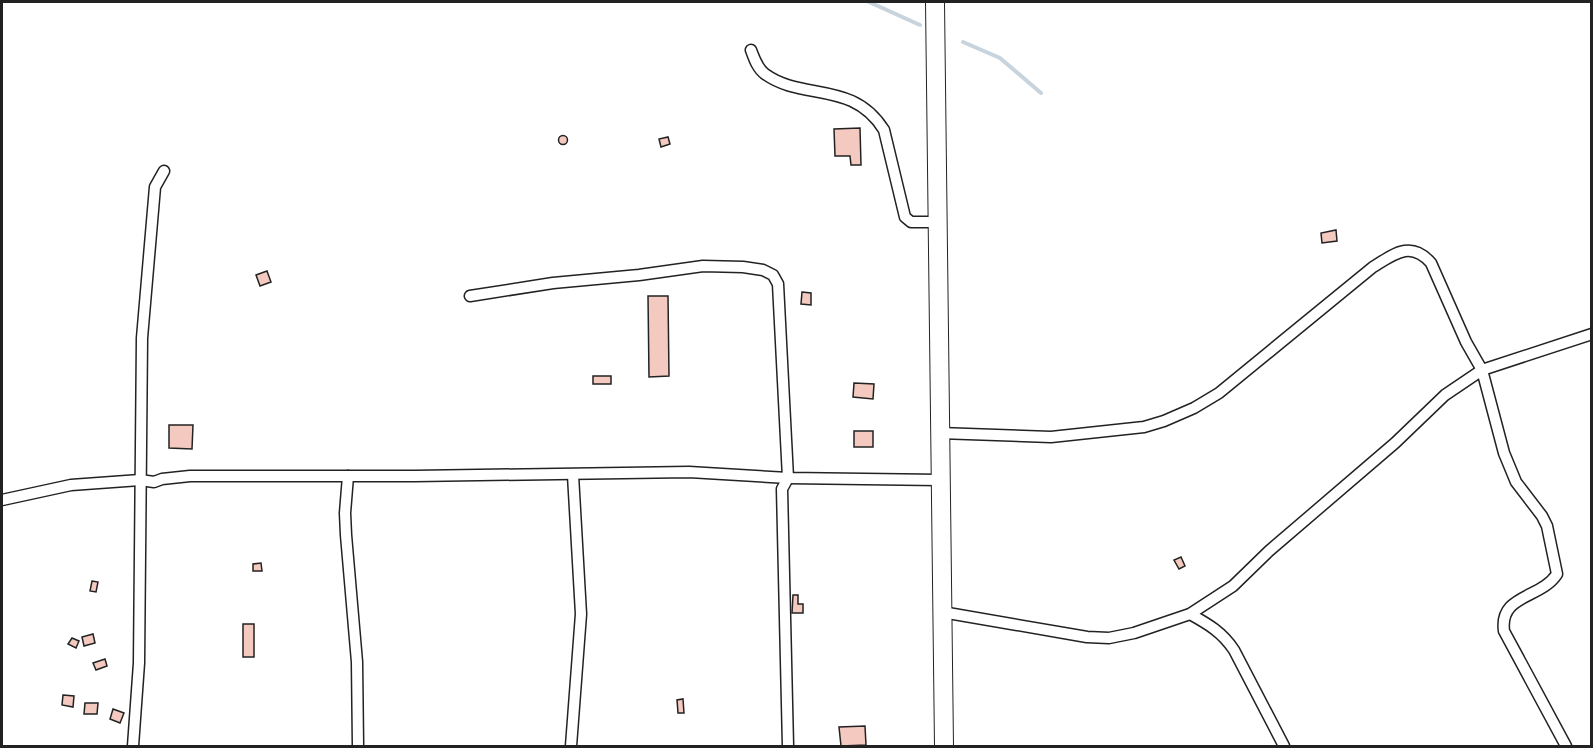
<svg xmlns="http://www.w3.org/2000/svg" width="1593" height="748" viewBox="0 0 1593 748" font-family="'Space Grotesk',sans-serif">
	<rect width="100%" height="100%" fill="#fff"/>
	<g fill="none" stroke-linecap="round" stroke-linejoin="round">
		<!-- stream -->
		<g stroke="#c7d3dd" stroke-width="4">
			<path d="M869,2L920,25"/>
			<path d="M963,42L1000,58L1041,93"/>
		</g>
	</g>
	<!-- building -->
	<g fill="#f3c9c0" stroke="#222" stroke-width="1.5">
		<path d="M860,128L861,165H851L850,156H835L834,129Z"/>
		<circle cx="563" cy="140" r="4.5"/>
		<path d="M668,137L670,144L661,147L659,139Z"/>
		<path d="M1336,230L1337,241L1322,243L1321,233Z"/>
		<path d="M267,271L271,282L260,286L256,275Z"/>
		<path d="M802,292L811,293V305L801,304Z"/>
		<path d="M648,296H668L669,376L649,377Z"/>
		<rect x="593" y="376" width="18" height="8"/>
		<path d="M854,383L874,384L873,399L853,397Z"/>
		<path d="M169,425H193L192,449L169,448Z"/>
		<rect x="854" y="431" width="19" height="16"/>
		<path d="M1181,557L1185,566L1179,569L1174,560Z"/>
		<path d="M261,563L262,571H253V564Z"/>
		<path d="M92,581L98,582L96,592L90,591Z"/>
		<path d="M793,595H798V604H803V613H792Z"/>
		<rect x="243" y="624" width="11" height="33"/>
		<path d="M93,634L95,643L84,646L82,637Z"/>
		<path d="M72,638L79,641L76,648L68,644Z"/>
		<path d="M105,659L107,666L96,670L93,663Z"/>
		<path d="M63,695L74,696L73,707L62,705Z"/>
		<path d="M683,699L684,713H678L677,700Z"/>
		<path d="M85,703H98L97,714H84Z"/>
		<path d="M113,709L124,713L120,723L110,719Z"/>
		<path d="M865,726L866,745L841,746L839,727Z"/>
	</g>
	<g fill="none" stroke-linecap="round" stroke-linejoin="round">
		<!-- minor casing -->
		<g stroke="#222" stroke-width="13">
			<g id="minor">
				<path d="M751,50C754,58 757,68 765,74C802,101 853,80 884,130L905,217L911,222H937"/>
				<path d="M470,296L553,283L639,275L703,266L743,267L763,270L773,275L778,284L788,478L782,489L788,746"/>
				<path d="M939,433L1051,437L1144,427L1164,421L1194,408L1219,393L1373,267C1394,254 1411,240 1431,263L1466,342L1482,370L1504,453L1516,482L1542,516L1547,526L1557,574C1541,599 1499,594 1504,631L1566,746"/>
				<path d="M348,476L345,513L346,535L357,662L358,746"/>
				<path d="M2,500L71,485L140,480L154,482L162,479L190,476H415L689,472L788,478L940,480"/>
				<path d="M942,612L1087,637L1109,638L1134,633L1190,614L1233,586L1269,551L1395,443L1445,395L1482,370L1592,334"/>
				<path d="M1190,614C1208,624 1222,632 1234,650L1284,746"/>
				<path d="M133,746L139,663L142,338L155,187L164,171"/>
				<path d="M571,746L581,614L573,475"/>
			</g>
		</g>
		<!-- primary casing -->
		<g stroke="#222" stroke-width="20">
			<path id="primary" d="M935,2L944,746"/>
		</g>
		<!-- minor -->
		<use href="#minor" stroke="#fff" stroke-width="10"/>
		<!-- primary -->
		<use href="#primary" stroke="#fff" stroke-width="18"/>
	</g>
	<!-- border -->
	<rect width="1593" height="748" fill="none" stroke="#222222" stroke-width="6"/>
</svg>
